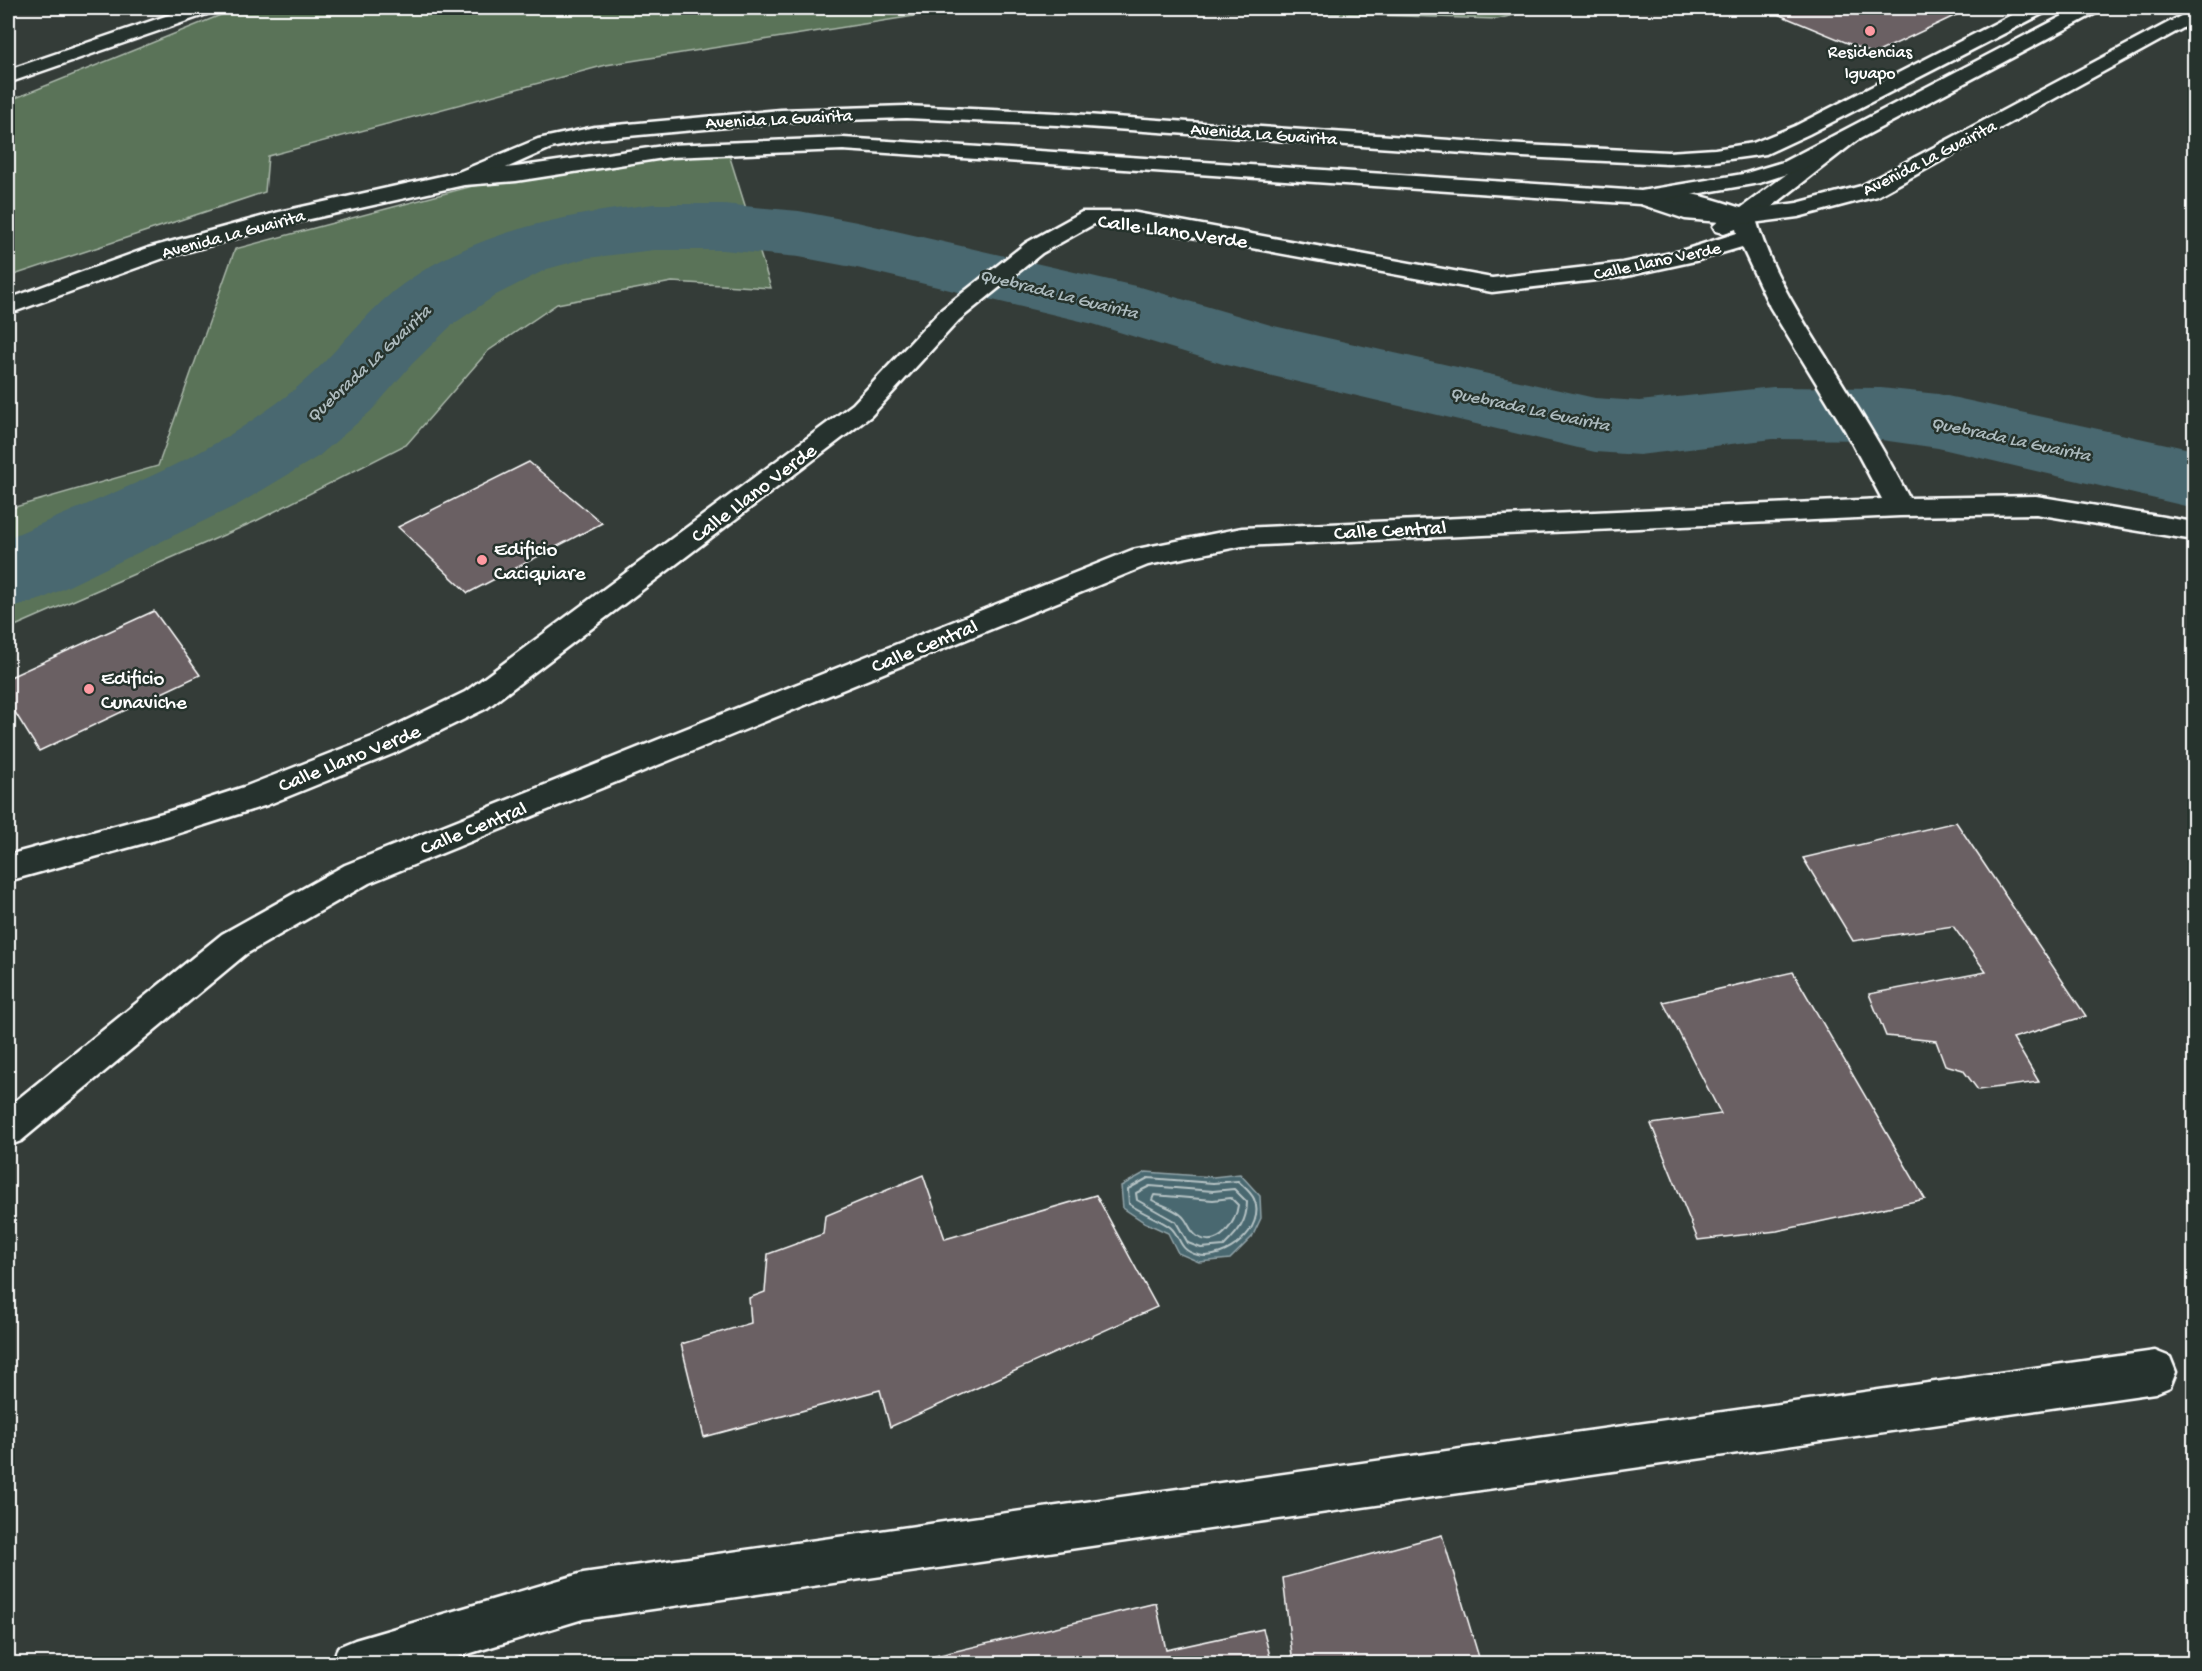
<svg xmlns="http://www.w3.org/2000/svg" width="2202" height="1671" viewBox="0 0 2202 1671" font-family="'Gochi Hand',sans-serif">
	<rect width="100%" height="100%" fill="#343c38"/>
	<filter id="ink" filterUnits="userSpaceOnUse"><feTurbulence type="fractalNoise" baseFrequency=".0167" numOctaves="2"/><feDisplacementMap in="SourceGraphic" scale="12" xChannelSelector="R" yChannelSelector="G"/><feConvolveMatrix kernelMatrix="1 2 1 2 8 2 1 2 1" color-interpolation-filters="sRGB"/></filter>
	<g filter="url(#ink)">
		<!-- green -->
		<g fill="#5a7358" stroke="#acb9ac" stroke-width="1.5">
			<path d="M238,8H1544L1497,19L1149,8L933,13L606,65L268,156L265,192L8,277V101Z"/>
			<path d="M726,145L771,288L672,282L557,304L488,351L407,444L256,521L8,629V509L158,466L235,249L503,178Z"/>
		</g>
		<!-- water -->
		<path fill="#49686f" stroke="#92a4a9" stroke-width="1.5" d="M1146,1172L1213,1177L1240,1174L1260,1196L1261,1218L1252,1237L1230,1259L1199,1262L1178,1253L1168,1233L1144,1222L1123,1208L1121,1186Z"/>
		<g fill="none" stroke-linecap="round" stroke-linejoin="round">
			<!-- shore -->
			<g stroke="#b6c3c5" stroke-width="2">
				<path d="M1148,1178L1213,1183L1238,1181C1243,1186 1251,1192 1254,1199C1267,1228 1225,1262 1198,1255C1177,1250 1182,1237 1170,1227C1159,1219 1142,1213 1129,1204L1128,1189Z"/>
				<path d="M1150,1186L1213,1191L1234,1189L1247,1202C1247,1222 1238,1232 1224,1246L1201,1248L1188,1243L1176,1222L1137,1200L1136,1193Z"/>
				<path d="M1154,1195L1213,1200L1231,1198L1238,1205C1236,1223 1219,1249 1198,1237C1189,1232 1189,1221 1181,1215C1173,1208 1161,1205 1152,1200Z"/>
			</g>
			<!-- river -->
			<path fill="#49686f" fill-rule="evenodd" d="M654,204H723L799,211L857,222L1144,288L1274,326L1595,398L1639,401L1773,387L1881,388L1938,394L2194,450V508L1938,448L1881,440L1773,439L1639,455L1595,452L1226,365L1093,324L857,268L799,257L723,250H654L587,258L547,269L496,295L452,325L412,364L371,411L319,456L239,504L42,599L8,608V538C88,503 186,467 257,417C275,405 295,390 311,375C340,348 363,316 394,291C469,232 562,215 654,204Z"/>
		</g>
		<!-- building -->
		<g fill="#6b6063" stroke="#fff" stroke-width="1.5">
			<path d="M1763,8H1971L1874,54Z"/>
			<path d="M529,462L602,523L468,593L398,527Z"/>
			<path d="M154,611L200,675L39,751L8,701V678Z"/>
			<path d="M1956,822L2086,1016L2013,1038L2039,1082L1978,1090L1963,1070L1945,1065L1936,1041L1886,1036L1869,994L1986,972L1953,926L1853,941L1803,858Z"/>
			<path d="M1793,972L1925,1199L1777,1231L1698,1240L1651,1124L1721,1114L1663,1002Z"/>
			<path d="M923,1175L945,1239L1096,1195L1157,1307L890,1427L880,1390L704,1437L681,1344L751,1323L749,1298L765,1292L768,1254L823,1234L825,1216Z"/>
			<path d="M1442,1535L1481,1664H1293L1283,1578Z"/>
			<path d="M1156,1603L1166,1650L1263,1629L1272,1664H936L935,1656Z"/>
		</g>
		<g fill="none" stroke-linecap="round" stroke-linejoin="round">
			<!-- minor casing -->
			<g stroke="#fff" stroke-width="5">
				<g id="minor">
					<path d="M189,8H215L213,12L8,83V70Z"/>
					<path d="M2025,8H2048L2046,12L1809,134L1766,154L1715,161L1668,164L1523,157L1057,125L906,118L781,122L595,139L551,148L472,183H456L453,178L456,173L538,139L595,127L781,110L906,106L1057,113L1523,145L1668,152L1715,149L1753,143L1795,126Z"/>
					<path d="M1849,131L1856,133L1860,137L1856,141L1756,219C1771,272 1800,316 1829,362C1857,407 1885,451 1909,498L2036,496L2194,522V540L2036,514L1900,516L1242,546L1148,565L369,883L246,954L21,1141L8,1146V1107L222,934L345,865L1132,550L1242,528L1882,499L1845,430L1770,307L1742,247L1695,261L1622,277L1492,292L1131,226L1094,224L1042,253L959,320L871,416L487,708L395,753L267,805L170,836L8,881V855L170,811L244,787L372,737L465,692L853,404L941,310L1026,243L1082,212H1131L1492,278L1622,263L1681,251L1737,233L1736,229L1724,233L1716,231L1713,226L1723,217L1682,207L1634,203L1631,198L1634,193C1668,185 1709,197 1741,208L1842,133Z"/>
					<path d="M2155,1351L2170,1357L2176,1372L2170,1387L2155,1393L583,1619L435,1664H332L338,1647L355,1640L583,1573Z"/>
				</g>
			</g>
			<!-- tertiary casing -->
			<g stroke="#fff" stroke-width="5">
				<path id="tertiary" d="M2078,8H2100L2098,12L1803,169L1759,183L1666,199L1687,206L1744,210L1797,203L1861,186L2194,9V22L1877,196L1798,217L1744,224L1685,219L1640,204L843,150L670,157L516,181L464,185L283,225L164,258L8,314V299L148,248L279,212L464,171L516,167L670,145L843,138L1641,191L1743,174L1783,162Z"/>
			</g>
			<!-- minor -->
			<use href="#minor" fill="#26332d" fill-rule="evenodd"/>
			<!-- tertiary -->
			<use href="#tertiary" fill="#26332d" fill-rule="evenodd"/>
		</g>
	</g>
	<!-- markers -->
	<g fill="#ff9aa2" stroke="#26332d" stroke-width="2">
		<circle cx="1870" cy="31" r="6"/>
		<circle cx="482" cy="560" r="6"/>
		<circle cx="89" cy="689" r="6"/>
	</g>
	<g text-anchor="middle" stroke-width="5" stroke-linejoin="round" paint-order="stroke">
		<!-- far-poi labels -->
		<g font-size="18" fill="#fff" stroke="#26332d">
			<text x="1870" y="57">Residencias<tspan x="1870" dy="21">Iguapo</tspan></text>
		</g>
		<!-- far-street labels -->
		<g font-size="18" fill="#fff" stroke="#26332d">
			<text transform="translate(779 118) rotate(-3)" y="6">Avenida La Guairita</text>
			<text transform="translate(1264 133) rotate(4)" y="6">Avenida La Guairita</text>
			<text transform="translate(1929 157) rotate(-27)" y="6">Avenida La Guairita</text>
			<text transform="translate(233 233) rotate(-15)" y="6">Avenida La Guairita</text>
			<text transform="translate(1657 260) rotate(-12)" y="6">Calle Llano Verde</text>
		</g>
		<!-- far-water labels -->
		<g font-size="18" font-style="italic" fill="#adbbbe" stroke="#26332d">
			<text transform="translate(1059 293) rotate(14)" y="6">Quebrada La Guairita</text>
			<text transform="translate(368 363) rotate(-43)" y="6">Quebrada La Guairita</text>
			<text transform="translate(1530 408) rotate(12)" y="6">Quebrada La Guairita</text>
			<text transform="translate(2011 438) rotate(12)" y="6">Quebrada La Guairita</text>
		</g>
		<!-- street labels -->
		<g font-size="21" fill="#fff" stroke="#26332d">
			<text transform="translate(1173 230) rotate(8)" y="7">Calle Llano Verde</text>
			<text transform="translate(753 492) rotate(-37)" y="7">Calle Llano Verde</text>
			<text transform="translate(1390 529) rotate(-3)" y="7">Calle Central</text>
			<text transform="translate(924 645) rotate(-22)" y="7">Calle Central</text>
			<text transform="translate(349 757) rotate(-22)" y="7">Calle Llano Verde</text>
			<text transform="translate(473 827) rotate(-22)" y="7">Calle Central</text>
		</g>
		<!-- poi labels -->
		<g font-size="21" fill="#fff" stroke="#26332d" text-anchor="start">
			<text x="494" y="555">Edificio<tspan x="494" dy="24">Caciquiare</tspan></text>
			<text x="101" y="684">Edificio<tspan x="101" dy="24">Cunaviche</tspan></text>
		</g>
	</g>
	<!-- margin -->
	<rect width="2202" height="1671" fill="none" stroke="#26332d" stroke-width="30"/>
	<rect x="15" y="15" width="2172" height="1641" fill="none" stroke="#fff" stroke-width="2" filter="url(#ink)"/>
</svg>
